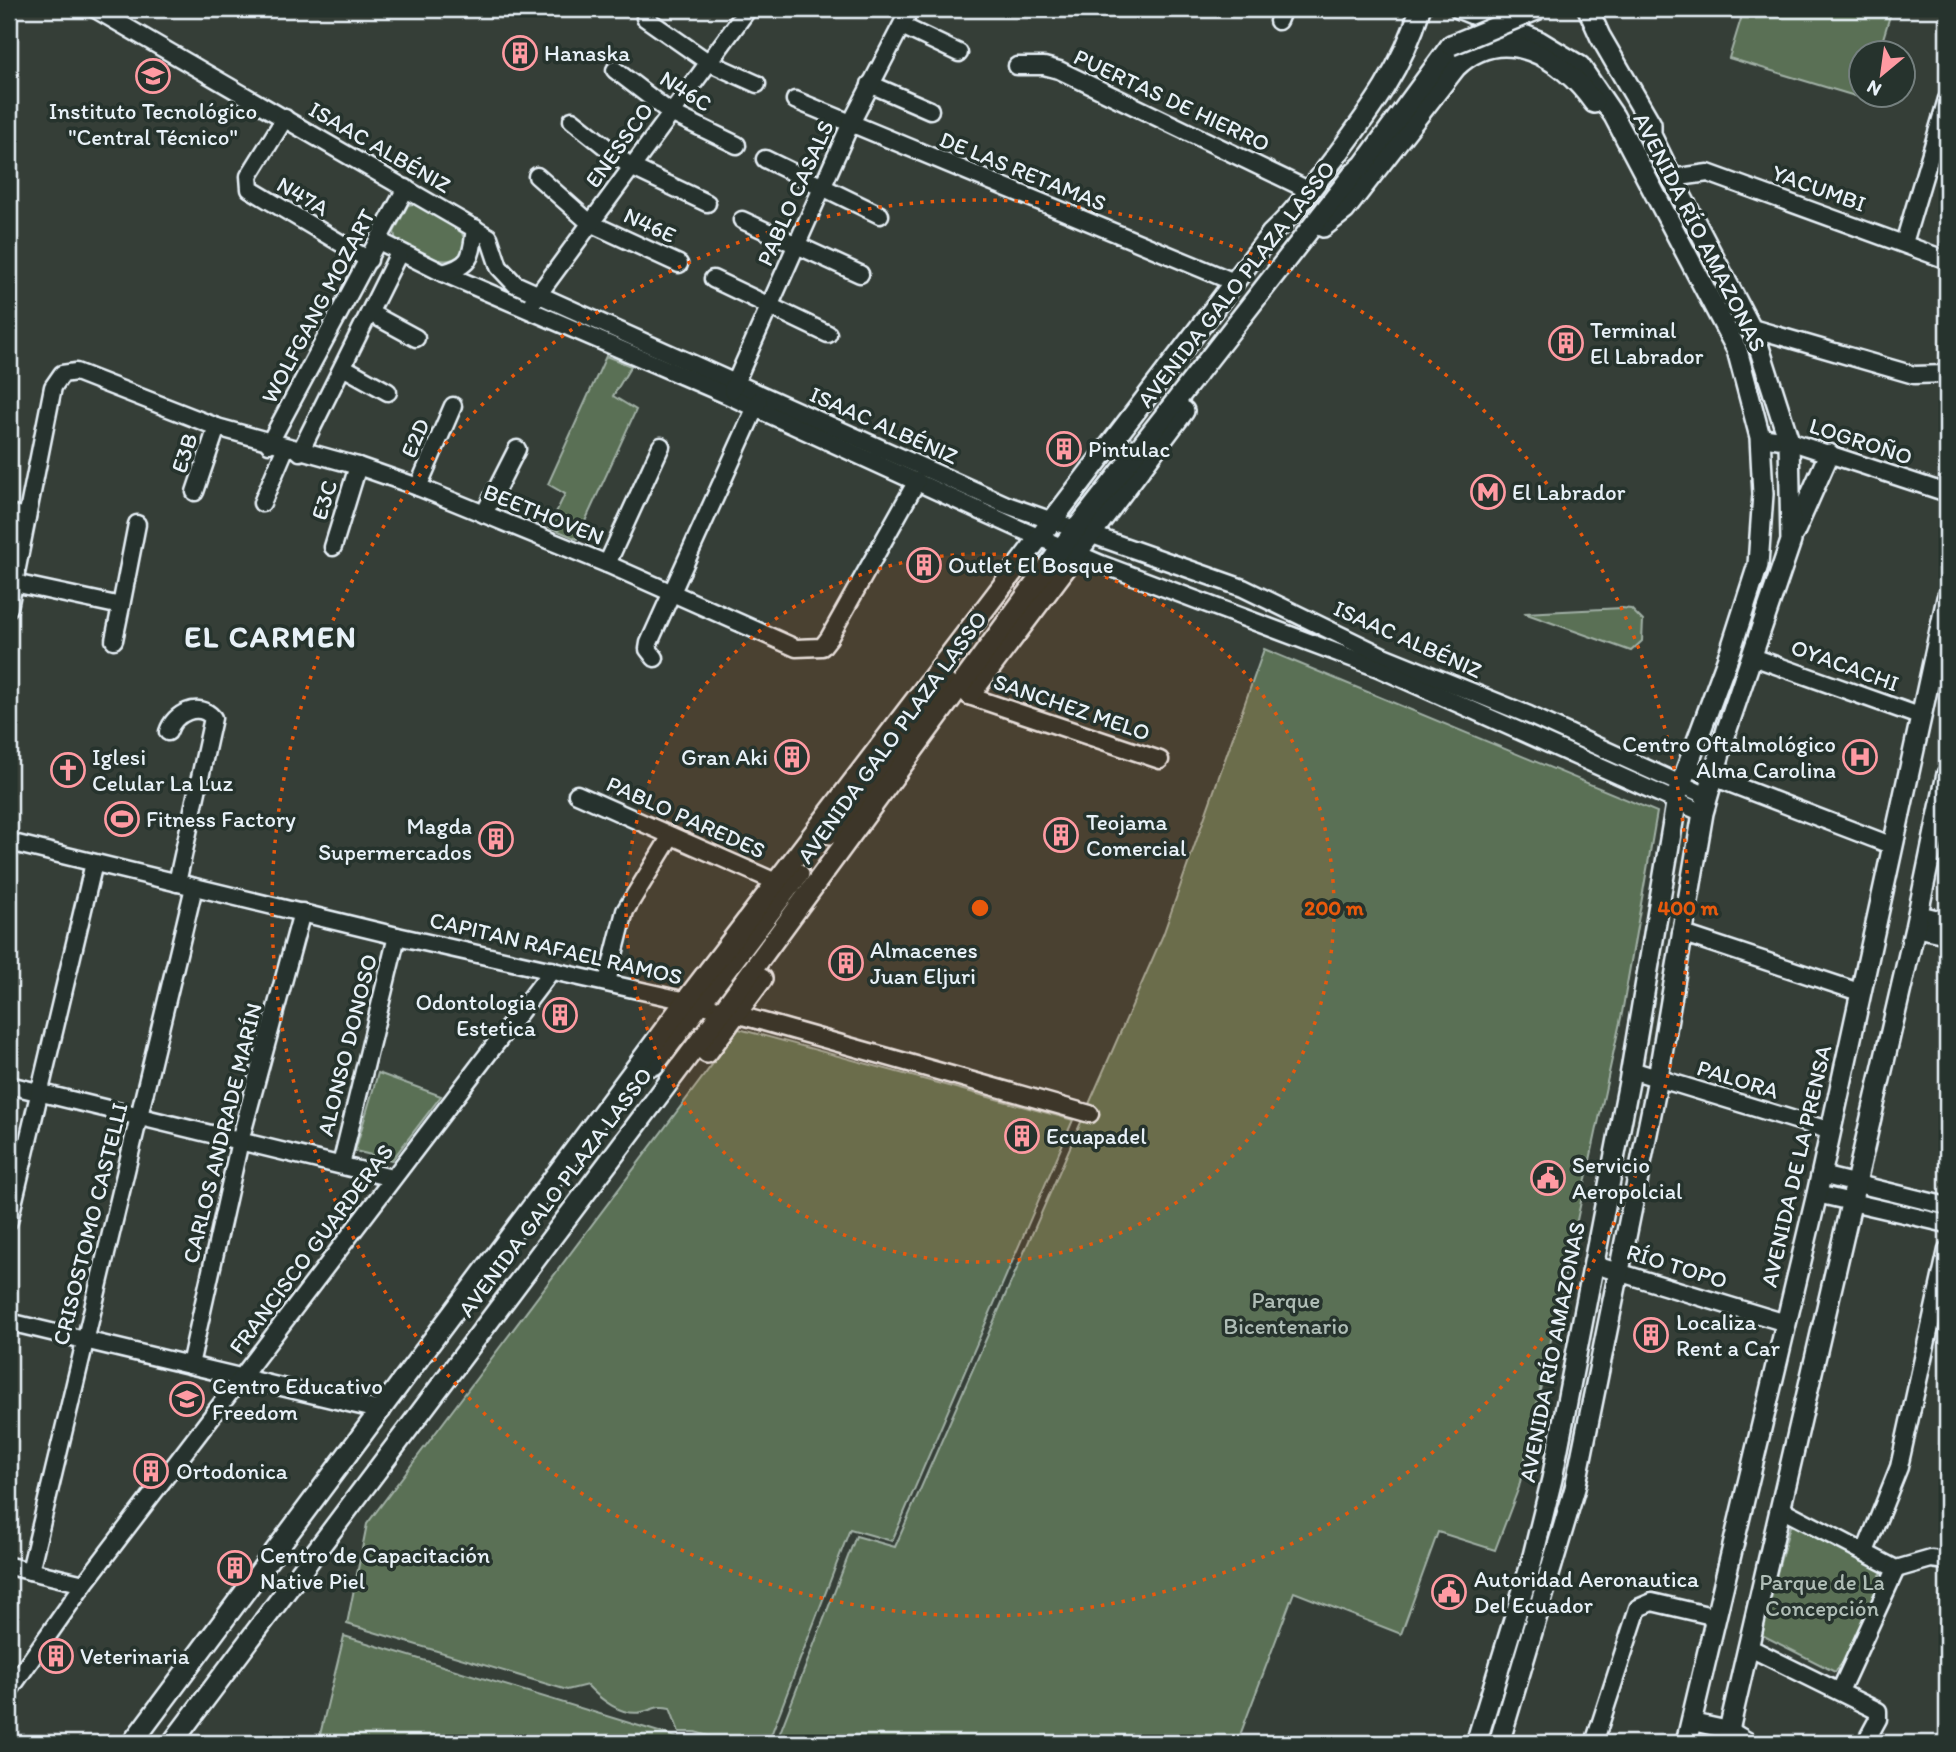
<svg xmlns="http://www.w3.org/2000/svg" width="1956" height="1752" viewBox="0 0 1956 1752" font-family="Itim,sans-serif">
	<rect width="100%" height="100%" fill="#353e37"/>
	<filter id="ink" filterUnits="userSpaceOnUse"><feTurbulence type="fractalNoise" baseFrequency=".0143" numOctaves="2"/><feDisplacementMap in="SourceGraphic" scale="14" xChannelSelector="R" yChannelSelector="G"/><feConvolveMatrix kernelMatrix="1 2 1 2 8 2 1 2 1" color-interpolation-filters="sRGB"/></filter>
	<g filter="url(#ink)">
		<!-- green -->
		<g fill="#5a7054" stroke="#a1b0a6" stroke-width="2">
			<path d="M1744,9H1892L1879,52H1862V94L1866,95L1865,99L1729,58Z"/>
			<path d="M418,203L462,233L466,245C454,277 417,251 396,241L394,232L408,205Z"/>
			<path d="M606,356L631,366L613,396L636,410L577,539L549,527L565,494L548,484Z"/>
			<path d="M1622,608L1631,609L1643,621L1642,641L1631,651L1524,613Z"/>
			<path d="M1264,649L1657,812L1622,1013L1519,1487L1495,1550L1438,1532L1401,1634L1294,1592L1237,1743H776L856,1536L895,1547L1163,935Z"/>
			<path d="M739,1029L1073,1120L892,1541L850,1529L768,1743H732L695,1732H679L670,1708C657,1705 655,1709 642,1712C622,1717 600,1699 587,1685L567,1690L347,1624L367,1524Z"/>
			<path d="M378,1073L441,1096L392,1160L355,1151Z"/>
			<path d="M1798,1525L1887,1568L1880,1575L1883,1583L1845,1660L1835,1672L1760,1634L1790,1526Z"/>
			<path d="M344,1636L695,1743H318Z"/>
		</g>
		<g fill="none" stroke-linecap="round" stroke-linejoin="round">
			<!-- minor casing -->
			<g stroke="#e8f1f8" stroke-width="21">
				<g id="minor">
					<path d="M95,9L489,237L499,267L515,284L1007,505L1243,588L1383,656L1529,715L1707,796"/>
					<path d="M645,18L708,62L757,84"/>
					<path d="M1278,21L1283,9"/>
					<path d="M902,26L959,53"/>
					<path d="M1017,66H1044L1059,70L1304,188"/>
					<path d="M615,70L671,113L737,145"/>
					<path d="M870,84L930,110"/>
					<path d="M795,100L1234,282"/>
					<path d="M285,118L249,176L250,189L369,260"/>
					<path d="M572,120L631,167L707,203"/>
					<path d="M765,159L880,215"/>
					<path d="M537,176L590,223L679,264"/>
					<path d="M1672,178L1708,173L1947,260"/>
					<path d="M742,220L860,274"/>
					<path d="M379,241L443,273L729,396L1022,530L1101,564L1378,668L1703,813"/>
					<path d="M1904,243L1947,99"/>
					<path d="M443,273C473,265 471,256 475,228"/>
					<path d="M713,279L828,334"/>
					<path d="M532,303L748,9"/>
					<path d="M370,313L416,338"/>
					<path d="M1752,328L1914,375L1947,374"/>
					<path d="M343,367L388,392"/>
					<path d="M732,390L850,125L910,9"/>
					<path d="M1760,437L1789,441L1947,493"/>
					<path d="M269,444L406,188"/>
					<path d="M300,452L399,253"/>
					<path d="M418,487L453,406"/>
					<path d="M195,492L217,427"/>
					<path d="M262,503L285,449"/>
					<path d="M9,513L27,517"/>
					<path d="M484,514L517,449"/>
					<path d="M333,547L358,466"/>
					<path d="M607,564L661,446"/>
					<path d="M14,583L121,606L114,640"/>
					<path d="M121,606L137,524"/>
					<path d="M9,608L53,387L62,374L76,372L217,427L358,466L418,487L607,564L796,648L822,647L829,638L917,481"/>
					<path d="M1753,657L1922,717"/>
					<path d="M655,658L648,649L649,643L759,400"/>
					<path d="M969,696L1160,760"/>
					<path d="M168,732C174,713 199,701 213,718L177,883"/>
					<path d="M1687,767L1893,846"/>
					<path d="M577,794L776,882"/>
					<path d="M9,842L397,936L700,1004L1090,1114"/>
					<path d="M1918,914L1947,921"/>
					<path d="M1915,928L1947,935"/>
					<path d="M1681,933L1859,992"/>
					<path d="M607,982L625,911L671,836"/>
					<path d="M1631,1070L1831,1131"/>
					<path d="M9,1085L392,1178"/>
					<path d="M341,1165L397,936"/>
					<path d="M1821,1175L1947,1206"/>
					<path d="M1817,1194L1947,1224"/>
					<path d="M9,1221L94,863"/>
					<path d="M1595,1265L1786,1323"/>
					<path d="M9,1322L382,1411"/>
					<path d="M190,1365L240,1141L302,912"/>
					<path d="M1781,1509L1896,1569L1931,1559L1947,1561"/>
					<path d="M1865,1552L1899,1467L1947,1250"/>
					<path d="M9,1566L84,1584"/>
					<path d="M30,1571L194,887"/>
					<path d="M1748,1647L1878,1711V1719L1865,1743"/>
					<path d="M9,1691L84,1584L552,970"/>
					<path d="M1840,1691L1896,1569"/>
					<path d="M1692,1722L1729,1730L1751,1743"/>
					<path d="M1594,1743L1638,1608L1652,1602L1716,1617"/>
				</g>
			</g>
			<!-- major casing -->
			<g stroke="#e8f1f8" stroke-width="24">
				<g id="major">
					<path d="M1460,9L1539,41L1580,66L1614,116L1737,350L1760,437L1763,494L1758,565L1731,649L1678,792L1629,1082L1552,1479L1531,1564L1476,1743"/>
					<path d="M1323,227L1345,210L1456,67C1503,22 1562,57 1594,103"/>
					<path d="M1794,533L1829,454"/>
					<path d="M970,695L1184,411"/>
					<path d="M830,834L946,683"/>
					<path d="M707,1053L762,979"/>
					<path d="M654,1065L799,874"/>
					<path d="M132,1743L690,995L1271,234C1296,211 1313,186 1334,159C1370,111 1403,67 1420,9"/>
					<path d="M172,1743L723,1010L1062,547L1353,174L1363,165L1451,45"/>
					<path d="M1499,1743L1575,1488L1656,1089L1703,813L1727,729L1791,541L1789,441L1756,338L1672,178L1651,135V124L1600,36L1588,9"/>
					<path d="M1686,1743L1817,1194L1947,598"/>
					<path d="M1726,1743L1915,928L1947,774"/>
				</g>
			</g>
			<!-- minor -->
			<use href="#minor" stroke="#26332d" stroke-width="16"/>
			<!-- major -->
			<use href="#major" stroke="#26332d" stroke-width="19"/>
			<!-- major-bridge casing -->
			<g stroke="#e8f1f8" stroke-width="24" stroke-linecap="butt">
				<path id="major-bridge" d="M1451,45L1539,9"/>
			</g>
			<!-- major-bridge -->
			<use href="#major-bridge" stroke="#26332d" stroke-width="19"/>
		</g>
	</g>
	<!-- distance rings -->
	<circle cx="980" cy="908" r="354" fill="#e8590c" fill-opacity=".12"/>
	<g fill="none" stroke="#e8590c" stroke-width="3.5" stroke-dasharray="3.5 7">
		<circle cx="980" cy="908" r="354"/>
		<circle cx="980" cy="908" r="708"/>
	</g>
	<!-- icons -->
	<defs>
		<g id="building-ring" transform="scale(1.75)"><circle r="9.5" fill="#26332d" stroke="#ff9aa2" stroke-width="1.5"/><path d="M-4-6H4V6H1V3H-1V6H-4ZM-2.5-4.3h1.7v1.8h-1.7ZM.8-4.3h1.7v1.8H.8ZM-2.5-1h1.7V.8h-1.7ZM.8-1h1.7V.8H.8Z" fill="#ff9aa2"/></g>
		<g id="school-ring" transform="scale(1.75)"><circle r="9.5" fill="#26332d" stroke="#ff9aa2" stroke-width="1.5"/><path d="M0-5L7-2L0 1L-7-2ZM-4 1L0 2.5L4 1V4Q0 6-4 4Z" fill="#ff9aa2"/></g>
		<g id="metro-ring" transform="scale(1.75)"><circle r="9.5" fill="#26332d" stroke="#ff9aa2" stroke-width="1.5"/><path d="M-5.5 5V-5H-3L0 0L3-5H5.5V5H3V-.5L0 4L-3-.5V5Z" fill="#ff9aa2"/></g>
		<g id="hospital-ring" transform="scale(1.75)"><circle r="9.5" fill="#26332d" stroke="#ff9aa2" stroke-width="1.5"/><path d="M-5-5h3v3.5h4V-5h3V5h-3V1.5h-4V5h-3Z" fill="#ff9aa2"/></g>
		<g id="church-ring" transform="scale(1.75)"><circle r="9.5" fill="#26332d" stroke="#ff9aa2" stroke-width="1.5"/><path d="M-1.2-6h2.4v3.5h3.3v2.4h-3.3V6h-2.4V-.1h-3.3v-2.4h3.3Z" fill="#ff9aa2"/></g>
		<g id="stadium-ring" transform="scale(1.75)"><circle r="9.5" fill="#26332d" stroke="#ff9aa2" stroke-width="1.5"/><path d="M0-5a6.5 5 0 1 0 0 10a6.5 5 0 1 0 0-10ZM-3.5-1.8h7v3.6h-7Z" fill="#ff9aa2"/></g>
		<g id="civic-ring" transform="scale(1.75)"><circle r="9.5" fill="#26332d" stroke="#ff9aa2" stroke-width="1.5"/><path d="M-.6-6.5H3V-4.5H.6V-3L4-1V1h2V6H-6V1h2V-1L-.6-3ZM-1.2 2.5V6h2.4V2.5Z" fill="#ff9aa2"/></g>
	</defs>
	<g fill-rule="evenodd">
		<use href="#building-ring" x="520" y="53"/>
		<use href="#school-ring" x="153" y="76"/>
		<use href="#building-ring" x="1566" y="343"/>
		<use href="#building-ring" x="1064" y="449"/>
		<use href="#metro-ring" x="1488" y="492"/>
		<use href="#building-ring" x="924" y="565"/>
		<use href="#building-ring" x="792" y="757"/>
		<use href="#hospital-ring" x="1860" y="757"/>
		<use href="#church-ring" x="68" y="770"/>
		<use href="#stadium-ring" x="122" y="819"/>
		<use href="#building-ring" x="1061" y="835"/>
		<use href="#building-ring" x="496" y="839"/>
		<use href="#building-ring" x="846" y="963"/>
		<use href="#building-ring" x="560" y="1015"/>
		<use href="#building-ring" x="1022" y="1136"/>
		<use href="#civic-ring" x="1548" y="1178"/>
		<use href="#building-ring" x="1651" y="1335"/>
		<use href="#school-ring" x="187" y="1399"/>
		<use href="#building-ring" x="151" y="1471"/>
		<use href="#building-ring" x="235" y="1568"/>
		<use href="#civic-ring" x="1449" y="1592"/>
		<use href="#building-ring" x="56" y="1656"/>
	</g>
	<g text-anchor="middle" stroke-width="7" stroke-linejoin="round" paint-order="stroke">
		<!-- poi labels -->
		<g font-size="23" fill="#e8f1f8" stroke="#26332d" text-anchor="start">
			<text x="544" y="61">Hanaska</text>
			<text x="153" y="119" text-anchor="middle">Instituto Tecnológico<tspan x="153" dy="26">"Central Técnico"</tspan></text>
			<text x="1590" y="338">Terminal<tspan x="1590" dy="26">El Labrador</tspan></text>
			<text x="1088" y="457">Pintulac</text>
			<text x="1512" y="500">El Labrador</text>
			<text x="948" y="573">Outlet El Bosque</text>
			<text x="1836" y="752" text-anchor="end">Centro Oftalmológico<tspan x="1836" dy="26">Alma Carolina</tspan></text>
			<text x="92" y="765">Iglesi<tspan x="92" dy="26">Celular La Luz</tspan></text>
			<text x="768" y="765" text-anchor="end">Gran Aki</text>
			<text x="146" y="827">Fitness Factory</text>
			<text x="1086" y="830">Teojama<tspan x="1086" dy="26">Comercial</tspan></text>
			<text x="472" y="834" text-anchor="end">Magda<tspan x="472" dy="26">Supermercados</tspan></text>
			<text x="870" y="958">Almacenes<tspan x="870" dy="26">Juan Eljuri</tspan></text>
			<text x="536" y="1010" text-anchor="end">Odontologia<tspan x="536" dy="26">Estetica</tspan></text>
			<text x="1046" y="1144">Ecuapadel</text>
			<text x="1572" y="1173">Servicio<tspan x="1572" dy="26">Aeropolcial</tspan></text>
			<text x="1676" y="1330">Localiza<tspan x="1676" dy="26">Rent a Car</tspan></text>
			<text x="212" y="1394">Centro Educativo<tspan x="212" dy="26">Freedom</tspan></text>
			<text x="176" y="1479">Ortodonica</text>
			<text x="260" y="1563">Centro de Capacitación<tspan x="260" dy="26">Native Piel</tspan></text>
			<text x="1474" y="1587">Autoridad Aeronautica<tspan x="1474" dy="26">Del Ecuador</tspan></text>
			<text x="80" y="1664">Veterinaria</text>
		</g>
		<!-- street labels -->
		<g font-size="23" fill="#e8f1f8" stroke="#26332d">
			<text transform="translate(686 91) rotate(32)" y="8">N46C</text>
			<text transform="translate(1172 100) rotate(25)" y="8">PUERTAS DE HIERRO</text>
			<text transform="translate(619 145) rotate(-54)" y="8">ENESSCO</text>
			<text transform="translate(380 147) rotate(30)" y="8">ISAAC ALBÉNIZ</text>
			<text transform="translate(1023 171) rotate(22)" y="8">DE LAS RETAMAS</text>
			<text transform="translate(1819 188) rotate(20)" y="8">YACUMBI</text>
			<text transform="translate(795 193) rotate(-66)" y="8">PABLO CASALS</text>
			<text transform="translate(303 196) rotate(30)" y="8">N47A</text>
			<text transform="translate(650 225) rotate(25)" y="8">N46E</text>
			<text transform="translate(1700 232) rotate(63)" y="8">AVENIDA RÍO AMAZONAS</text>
			<text transform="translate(1236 284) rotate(-52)" y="8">AVENIDA GALO PLAZA LASSO</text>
			<text transform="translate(318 306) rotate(-62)" y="8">WOLFGANG MOZART</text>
			<text transform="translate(884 425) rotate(24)" y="8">ISAAC ALBÉNIZ</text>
			<text transform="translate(415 438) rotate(-67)" y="8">E2D</text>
			<text transform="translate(1861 441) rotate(18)" y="8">LOGROÑO</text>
			<text transform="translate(184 453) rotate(-72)" y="8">E3B</text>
			<text transform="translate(324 500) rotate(-73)" y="8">E3C</text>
			<text transform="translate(544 514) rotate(22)" y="8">BEETHOVEN</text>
			<text transform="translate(1408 639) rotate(24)" y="8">ISAAC ALBÉNIZ</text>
			<text transform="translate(1845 665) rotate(20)" y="8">OYACACHI</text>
			<text transform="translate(1072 707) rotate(19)" y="8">SANCHEZ MELO</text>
			<text transform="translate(892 737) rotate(-54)" y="8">AVENIDA GALO PLAZA LASSO</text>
			<text transform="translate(686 817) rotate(24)" y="8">PABLO PAREDES</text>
			<text transform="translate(556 948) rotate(13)" y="8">CAPITAN RAFAEL RAMOS</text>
			<text transform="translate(347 1045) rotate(-76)" y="8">ALONSO DONOSO</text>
			<text transform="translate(1738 1079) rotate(17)" y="8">PALORA</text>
			<text transform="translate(222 1133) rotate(-76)" y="8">CARLOS ANDRADE MARÍN</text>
			<text transform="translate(1796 1166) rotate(-77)" y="8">AVENIDA DE LA PRENSA</text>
			<text transform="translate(555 1192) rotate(-53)" y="8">AVENIDA GALO PLAZA LASSO</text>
			<text transform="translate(90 1224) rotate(-76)" y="8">CRISOSTOMO CASTELLI</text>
			<text transform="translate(311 1249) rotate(-53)" y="8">FRANCISCO GUARDERAS</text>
			<text transform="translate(1677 1266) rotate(17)" y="8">RÍO TOPO</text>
			<text transform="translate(1552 1352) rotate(-79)" y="8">AVENIDA RÍO AMAZONAS</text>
		</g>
		<!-- park labels -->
		<g font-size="23" fill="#afbdb6" stroke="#26332d">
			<text x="1286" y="1308">Parque<tspan x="1286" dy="26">Bicentenario</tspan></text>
			<text x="1822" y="1590">Parque de La<tspan x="1822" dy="26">Concepción</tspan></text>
		</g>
		<!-- district labels -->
		<g font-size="30" font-weight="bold" letter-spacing="2" fill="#e8f1f8" stroke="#26332d">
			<text x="271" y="647">EL CARMEN</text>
		</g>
	</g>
	<circle cx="980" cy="908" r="10" fill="#e8590c" stroke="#26332d" stroke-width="3.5"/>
	<g font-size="21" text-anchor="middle" font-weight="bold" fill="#e8590c" stroke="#26332d" stroke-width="7" stroke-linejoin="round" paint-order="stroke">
		<text x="1334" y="915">200 m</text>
		<text x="1688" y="915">400 m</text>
	</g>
	<!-- margin -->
	<rect width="1956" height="1752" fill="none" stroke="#26332d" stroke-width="35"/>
	<rect x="18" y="18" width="1921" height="1717" fill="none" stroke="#e8f1f8" stroke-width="2.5" filter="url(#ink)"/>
	<!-- north arrow -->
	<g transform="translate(1882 74) rotate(209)"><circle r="33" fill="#26332d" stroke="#747f7e" stroke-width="2"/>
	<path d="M0-5L12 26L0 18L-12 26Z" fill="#ff9aa2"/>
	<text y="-10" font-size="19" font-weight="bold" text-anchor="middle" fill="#e8f1f8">N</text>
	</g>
</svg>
